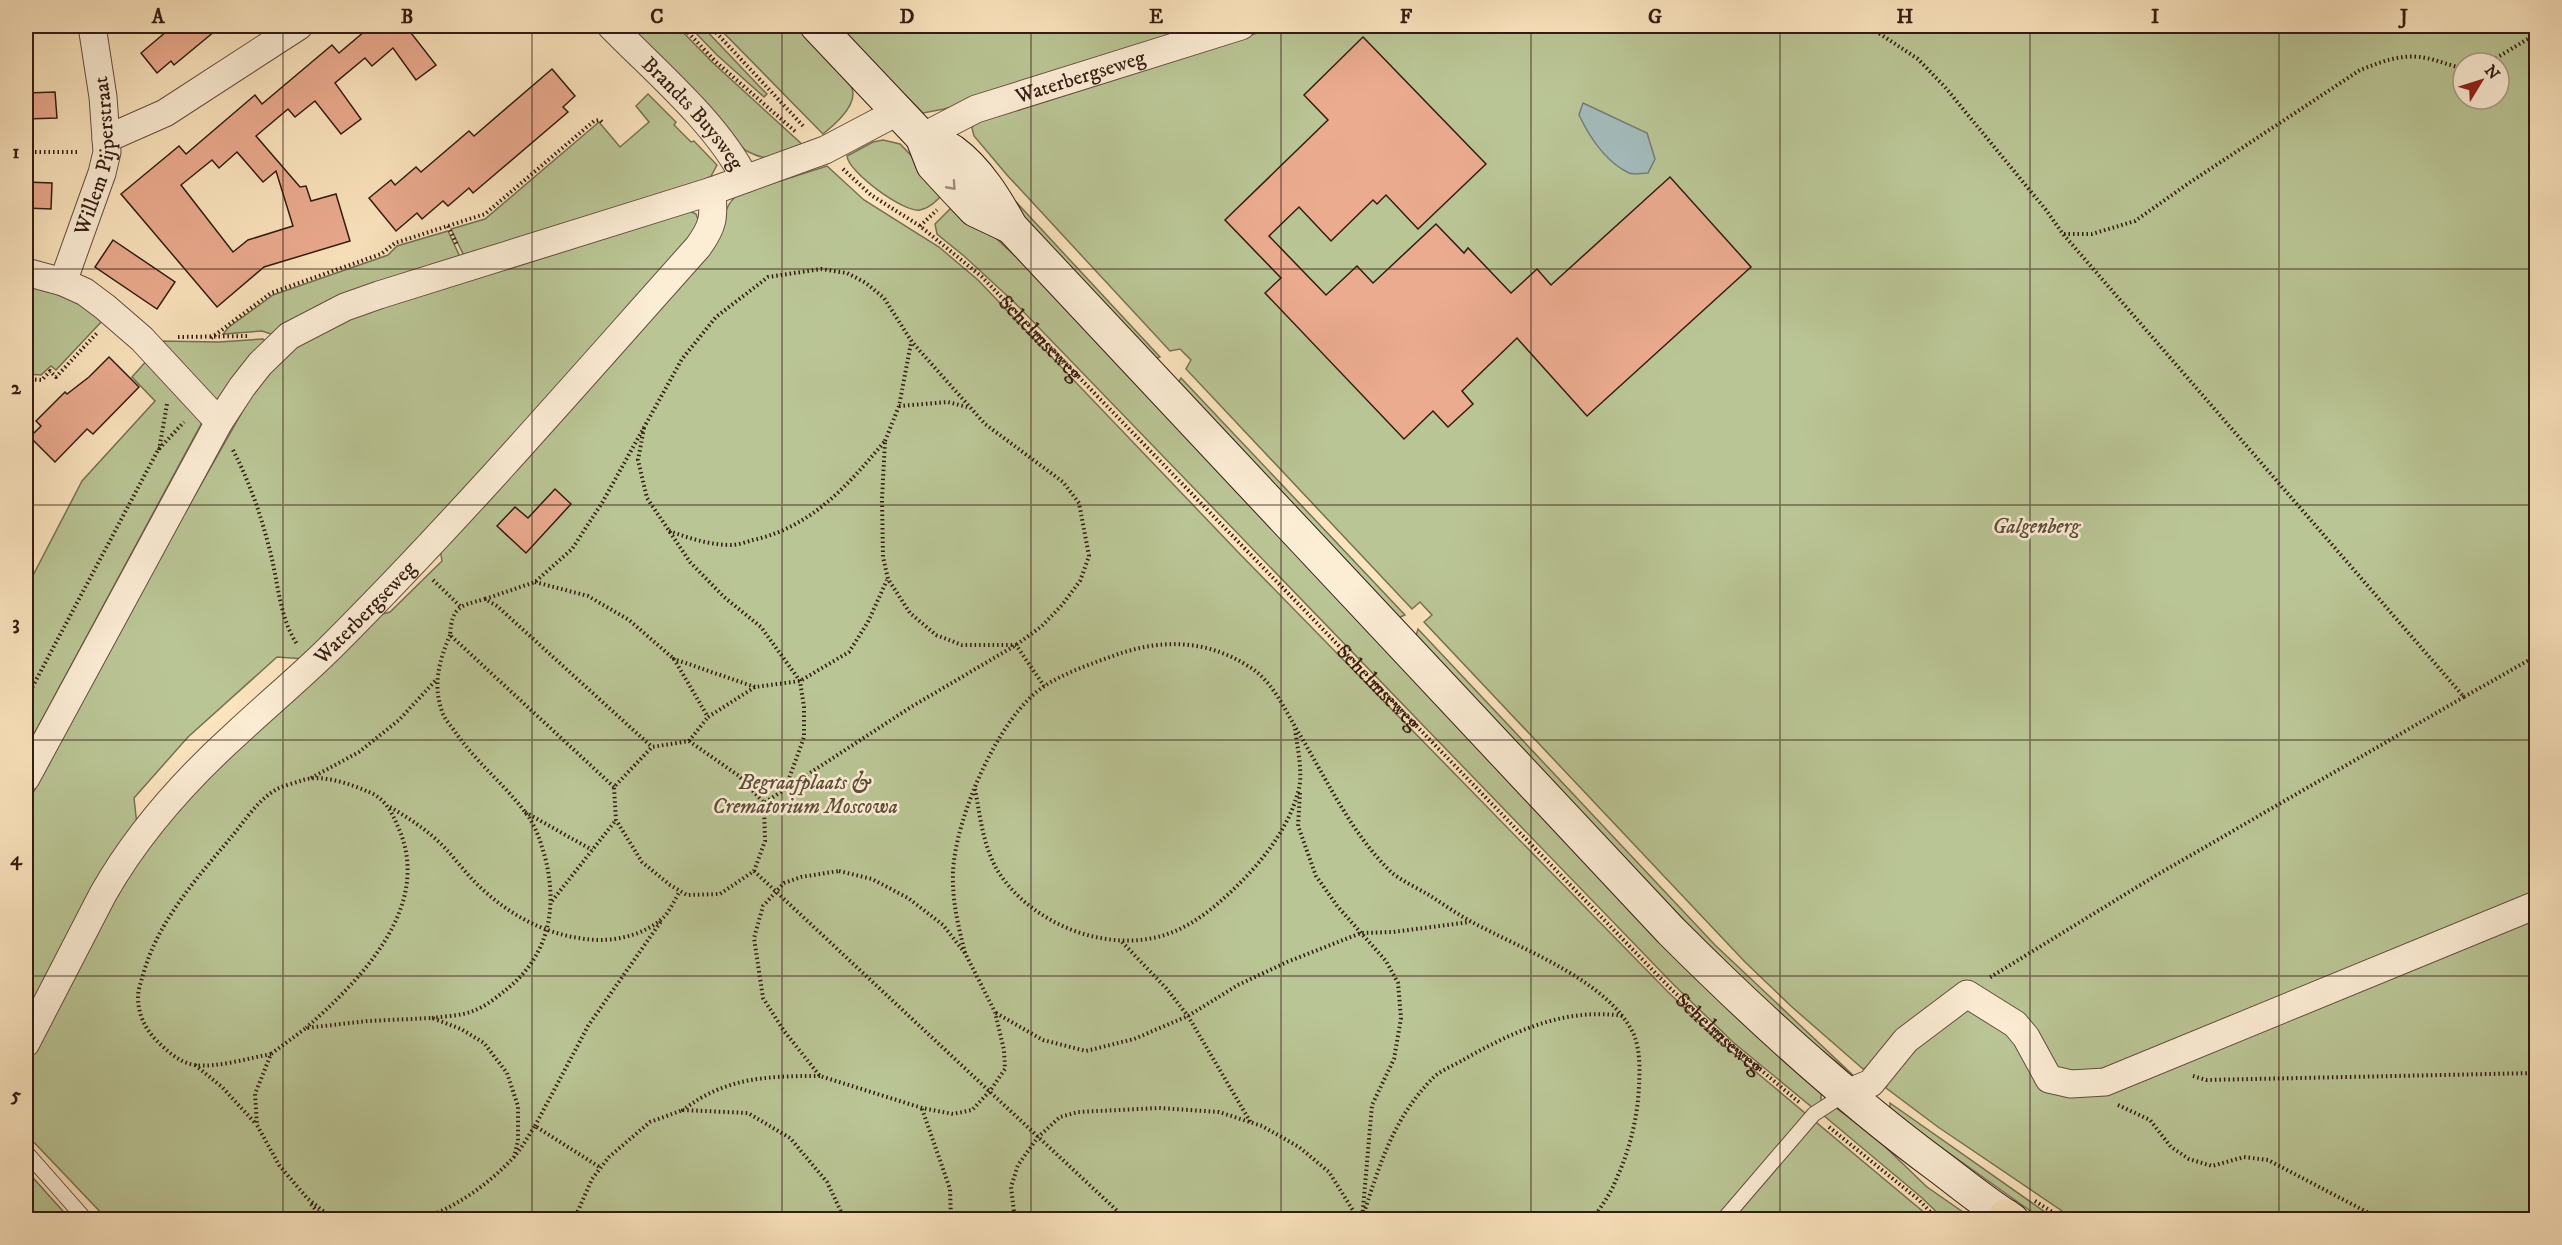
<svg xmlns="http://www.w3.org/2000/svg" width="2562" height="1245" viewBox="0 0 2562 1245" font-family="'IM FELL DW Pica',serif">
	<rect width="100%" height="100%" fill="#fbe4be"/>
	<filter id="stains"><feTurbulence type="fractalNoise" baseFrequency=".00333" numOctaves="4"/><feColorMatrix values="0 0 0 0 .2 0 0 0 0 .09 0 0 0 0 .02 0 0 0 .5 -.17"/></filter>
	<radialGradient id="worn" r=".72"><stop offset=".6" stop-color="#630" stop-opacity="0"/><stop offset="1" stop-color="#630" stop-opacity=".3"/></radialGradient>
	<!-- green -->
	<g fill="#bac595" stroke="#777054" stroke-width="1.5" fill-rule="evenodd">
		<path d="M625,26H677L712,62L804,146C779,157 770,164 745,150Z"/>
		<path d="M689,26H702L759,86L767,94L764,97L717,55Z"/>
		<path d="M717,26H798C812,39 853,75 853,94C853,109 834,125 823,134Z"/>
		<path d="M837,26H1217L944,109L923,113Z"/>
		<path d="M1280,26H2536V1219H2074L1938,1127L1886,1088L1888,1082L1871,1066L1863,1069L1792,1007L1745,962L1424,622L1432,615L1420,602L1412,609L1186,369L1191,360L1180,349L1170,351L1007,175L974,136L972,128L975,121ZM2463,63H2499V99H2463Z"/>
		<path d="M648,94L676,122L674,125L691,142L694,141L717,165L710,178L465,258L451,229L485,219L599,122L620,147L649,122L636,106Z"/>
		<path d="M883,140L900,144L946,191C939,198 931,208 920,210C904,213 848,172 847,156L873,142Z"/>
		<path d="M827,166L864,200L939,247L978,280L1237,551L1668,992L1726,1047L1932,1219L108,1220L26,1134V1063L111,898L175,811L375,616L390,612L442,561L440,549L721,229C725,214 726,203 739,194Z"/>
		<path d="M991,175L1160,357L1154,359L986,176Z"/>
		<path d="M957,202L1028,268L1738,1017L1821,1093V1102L1813,1108L1734,1043L1674,985L1015,303L964,256L937,234L935,224Z"/>
		<path d="M690,211L696,214L700,225L487,466L305,659L277,657L188,737L134,798L137,825L26,1019V806L157,562L249,400L264,378L295,345L337,321Z"/>
		<path d="M448,231L461,259L271,334L262,331L223,334L229,327L273,295L388,255L397,246Z"/>
		<path d="M26,281L58,289L104,319L56,370L51,366L41,375L26,374Z"/>
		<path d="M263,339L265,341L236,373L212,407L159,341L219,342Z"/>
		<path d="M149,358L206,415L26,749V589L82,481L155,401L132,377Z"/>
		<path d="M1181,378L1405,615L1398,618L1177,385Z"/>
		<path d="M1418,629L1715,945L1855,1077L1783,1019L1655,891L1416,636Z"/>
		<path d="M1890,1103L2055,1219H2043L2029,1210L1928,1138L1890,1109Z"/>
		<path d="M1836,1108L1875,1137L1927,1187L1973,1219H1944L1921,1197L1823,1115Z"/>
		<path d="M26,1170L70,1219H26Z"/>
	</g>
	<!-- water -->
	<path fill="#a3bcbc" stroke="#777c78" stroke-width="1.5" d="M1583,103L1647,133L1655,159L1648,173C1642,173 1634,175 1629,173C1606,162 1589,136 1579,115Z"/>
	<!-- building -->
	<g fill="#ebab8f" stroke="#341b12" stroke-width="1.5" fill-rule="evenodd">
		<path d="M173,26H221L174,65L171,61L157,73L141,53Z"/>
		<path d="M371,26H420L411,33L436,65L416,80L393,48L372,66L365,58L335,83L361,119L341,134L315,101L295,117L288,109L256,136L300,187L306,186L311,201L336,194L350,241L264,267L217,307L121,194L179,146L186,154L255,95L262,104L332,45L339,53ZM237,152L263,182L276,171L293,226L248,240L233,252L181,185L212,160L219,168Z"/>
		<path d="M1363,37L1486,164L1418,229L1386,195L1377,204L1373,200L1331,241L1299,207L1269,236L1326,295L1357,266L1373,283L1436,224L1464,253L1468,248L1511,293L1537,269L1551,285L1670,177L1751,267L1587,416L1517,338L1462,391L1473,404L1448,427L1433,411L1404,439L1265,293L1281,278L1225,220L1328,120L1304,95Z"/>
		<path d="M552,69L575,96L563,107L568,112L473,193L469,188L448,206L443,201L422,219L417,213L396,231L369,198L391,180L395,185L416,167L421,172L469,131L474,136Z"/>
		<path d="M55,92L57,118L26,119V93Z"/>
		<path d="M26,182L52,183L51,209L26,208Z"/>
		<path d="M113,240L175,282L157,309L95,267Z"/>
		<path d="M109,357L139,387L93,434L87,429L55,462L30,437L41,426L36,421L65,392L67,394L89,377Z"/>
		<path d="M555,489L571,504L526,553L497,526L515,507L528,518Z"/>
	</g>
	<g fill="none" stroke-linecap="round" stroke-linejoin="round">
		<!-- lane casing -->
		<g stroke="#664d3d" stroke-width="16">
			<g id="lane">
				<path d="M26,1152L86,1220"/>
				<path d="M1723,1220L1814,1114L1845,1094"/>
			</g>
		</g>
		<!-- street casing -->
		<g stroke="#664d3d" stroke-width="29">
			<g id="street">
				<path id="s2" d="M611,26C655,71 718,124 745,179"/>
				<path id="s3" d="M922,137L976,109L1241,26"/>
				<path d="M106,139L165,113L299,26"/>
				<path d="M26,272L63,282L85,292L105,307L142,339L219,422"/>
				<path id="s4" d="M63,282L102,173L107,152L103,97L92,26"/>
				<path d="M26,778L219,422L242,387L260,364L289,336L345,307L379,295L712,191L825,150L899,111"/>
				<path id="s5" d="M26,1043L103,894C137,834 185,780 236,734C268,704 302,676 333,645C459,519 579,380 698,247C714,225 714,217 712,191"/>
				<path d="M1845,1094L1871,1083L1906,1040L1967,994L2015,1024L2026,1037L2049,1079L2071,1084L2105,1082L2536,905"/>
			</g>
		</g>
		<!-- secondary casing -->
		<g stroke="#341b12" stroke-width="35">
			<g id="secondary">
				<path d="M817,26L922,137L933,165L957,191L975,210L1011,227"/>
				<path d="M922,137C931,141 943,145 952,151C978,170 996,200 1011,227L1671,931C1755,1015 1842,1095 1938,1166C1962,1184 1986,1204 2012,1220"/>
			</g>
		</g>
		<!-- primary casing -->
		<g stroke="#341b12" stroke-width="35">
			<path id="primary" d="M2006,1216V1220"/>
		</g>
		<!-- path -->
		<g stroke="#341b12" stroke-width="4" stroke-dasharray="1.5 3" stroke-linecap="butt">
			<path d="M682,26L715,61L797,133"/>
			<path d="M710,26L805,128"/>
			<path d="M1868,26L1918,59L1945,87L2046,210L2063,234L2464,697L2155,876L1989,978"/>
			<path d="M2488,63L2536,34"/>
			<path d="M26,152H79"/>
			<path id="s1" d="M843,169L871,195L920,226L982,277L1671,989L1730,1044L1800,1103"/>
			<path d="M448,226L457,245"/>
			<path d="M920,226L937,210"/>
			<path d="M2064,234H2092L2135,221L2189,183L2360,70C2381,62 2402,53 2426,58C2438,60 2450,66 2463,68"/>
			<path d="M178,337L249,336"/>
			<path d="M211,338L271,293L381,254L395,243L485,214L594,121L600,120L602,122"/>
			<path d="M26,379L42,380L50,371L56,377L97,333"/>
			<path d="M899,406L948,402L967,407"/>
			<path d="M644,428L638,460L647,498L690,562L724,597L761,627L800,681L804,707V737L786,787"/>
			<path d="M885,441L899,406L911,343"/>
			<path d="M159,450L167,404"/>
			<path d="M233,450C250,483 262,518 271,555C278,583 280,619 297,644"/>
			<path d="M669,531C689,538 709,545 731,545C738,545 746,542 753,540C812,527 848,485 885,441L882,499L883,557L888,579L910,613L936,635L962,645H1016L1044,686"/>
			<path d="M433,580L460,606"/>
			<path d="M535,582L588,596L629,620L674,659"/>
			<path d="M485,599L535,582L572,549L602,503L682,359L716,317L768,277L821,269L847,273L866,283L884,298L912,342L985,424L1063,482L1079,503L1089,556L1080,581L1062,605L1042,626L1016,645L911,707L764,803"/>
			<path d="M755,687L674,659L708,717L755,687L800,681L849,652L868,622L887,580"/>
			<path d="M2464,697L2536,656"/>
			<path d="M26,699L158,450L184,422"/>
			<path d="M689,741L739,776L764,803L765,841L754,871L720,894L687,895L670,885L642,862L616,820L614,787L652,747Z"/>
			<path d="M689,741L708,717"/>
			<path d="M311,778L359,752L399,720L436,680"/>
			<path d="M614,787L450,635C452,607 459,606 485,599L497,606L652,747"/>
			<path d="M975,789C980,816 983,844 996,868C1026,919 1095,950 1153,938C1189,931 1218,905 1243,880C1268,854 1291,823 1299,788C1303,773 1297,745 1295,729"/>
			<path d="M1300,793L1298,826L1316,876L1338,907L1386,961L1398,983L1401,1018L1394,1059L1372,1105L1362,1220"/>
			<path d="M390,807C410,819 429,831 445,848C457,861 468,876 481,888C514,919 555,939 600,940C622,940 646,933 663,918C670,911 675,899 680,891"/>
			<path d="M525,812L592,850"/>
			<path d="M754,871L1127,1220"/>
			<path d="M839,871L872,879L908,898L943,925L965,953L995,1012L1004,1050L1005,1069L990,1091L972,1110L953,1114L922,1108L820,1076L784,1031L763,998L754,938L763,906L784,883L801,877Z"/>
			<path d="M552,901L616,820"/>
			<path d="M1122,942L1166,988L1188,1016L1251,1123"/>
			<path d="M965,953C958,925 952,901 953,872C955,819 999,714 1046,685C1065,673 1088,665 1110,657C1157,639 1204,638 1248,666C1272,680 1284,708 1297,730C1326,778 1351,833 1391,872C1402,881 1417,888 1429,895C1443,904 1457,914 1472,922C1521,949 1610,981 1634,1035C1640,1050 1640,1069 1639,1085C1638,1118 1629,1152 1615,1182C1610,1195 1600,1208 1592,1220"/>
			<path d="M996,1013L1043,1040L1086,1051L1134,1039L1188,1016L1238,985L1287,962L1361,933L1393,932L1470,922"/>
			<path d="M432,1018C445,1016 461,1016 473,1011C485,1007 497,997 507,989C549,955 558,908 545,857C540,840 536,826 525,812C504,784 476,762 456,733C452,727 446,721 443,714C432,686 439,661 450,635"/>
			<path d="M271,1054C250,1058 216,1068 195,1065C180,1063 167,1051 157,1041C145,1029 138,1014 138,997C138,990 141,982 143,975C158,920 198,877 233,835C246,819 259,799 277,789C285,785 295,783 303,780C323,774 350,784 369,792C386,799 392,813 399,829C433,908 359,981 306,1028"/>
			<path d="M195,1065L222,1087L256,1124"/>
			<path d="M820,1076C767,1076 726,1077 683,1110L748,1113L790,1138L827,1182L845,1220"/>
			<path d="M2193,1076L2206,1080L2536,1073"/>
			<path d="M2118,1105L2150,1120L2171,1147L2189,1159L2212,1166L2244,1157L2268,1160L2382,1220"/>
			<path d="M922,1109L950,1189L951,1220"/>
			<path d="M535,1126L588,1026L662,920"/>
			<path d="M1829,1127L1919,1200L1938,1220"/>
			<path d="M2035,1201L2065,1220"/>
			<path d="M311,1204L324,1220"/>
			<path d="M1364,1213C1380,1163 1394,1118 1432,1079C1439,1071 1453,1066 1463,1060C1512,1032 1565,1007 1623,1016"/>
			<path d="M339,1220L328,1215L307,1198L279,1165L257,1125L255,1094L271,1054L306,1028L368,1021L432,1018L461,1029L484,1043L507,1073L518,1106V1141L514,1157"/>
			<path d="M416,1220C452,1211 489,1184 514,1157C522,1148 528,1136 535,1126L601,1168"/>
			<path d="M574,1220L592,1179L609,1157L650,1122L683,1110"/>
			<path d="M1015,1220L1011,1187L1018,1165L1038,1137L1060,1117L1078,1112L1159,1108L1219,1112L1262,1126L1299,1147L1329,1172L1359,1220"/>
		</g>
		<!-- lane -->
		<use href="#lane" stroke="#fcedd5" stroke-width="14"/>
		<!-- street -->
		<use href="#street" stroke="#fcedd5" stroke-width="27"/>
		<!-- secondary -->
		<use href="#secondary" stroke="#fcedd5" stroke-width="33"/>
		<!-- primary -->
		<use href="#primary" stroke="#fbe4be" stroke-width="33"/>
	</g>
	<!-- one-way arrows -->
	<defs><path id="oneway-chevron" d="M-2-3.5L2.5 0L-2 3.5" fill="none" stroke-width="1.6" stroke-linecap="round" stroke-linejoin="round" transform="scale(1.5)"/></defs>
	<use stroke="#a28e7d" href="#oneway-chevron" transform="translate(952 186) rotate(48)"/>
	<!-- grid -->
	<path fill="none" stroke="#341b12" stroke-width="1.5" stroke-opacity="0.55" d="M283,26V1220M532,26V1220M782,26V1220M1031,26V1220M1281,26V1220M1531,26V1220M1780,26V1220M2030,26V1220M2279,26V1220M26,269H2536M26,505H2536M26,740H2536M26,976H2536"/>
	<g text-anchor="middle" stroke-width="5" stroke-linejoin="round" paint-order="stroke">
		<!-- street labels -->
		<g font-size="21" fill="#341b12" stroke="#fcedd5">
			<text dy="7" stroke="none"><textPath href="#s3" startOffset="170">Waterbergseweg</textPath></text>
			<text dy="7" stroke="none"><textPath href="#s2" startOffset="120">Brandts Buysweg</textPath></text>
			<text dy="7" stroke="none"><textPath href="#s4" startOffset="132">Willem Pijperstraat</textPath></text>
			<text dy="7" stroke="none"><textPath href="#s1" startOffset="261">Schelmseweg</textPath></text>
			<text dy="7" stroke="none"><textPath href="#s5" startOffset="554">Waterbergseweg</textPath></text>
			<text dy="7" stroke="none"><textPath href="#s1" startOffset="747">Schelmseweg</textPath></text>
			<text dy="7" stroke="none"><textPath href="#s1" startOffset="1233">Schelmseweg</textPath></text>
		</g>
		<!-- park labels -->
		<g font-size="21" font-style="italic" fill="#5c4e39" stroke="#fcedd5">
			<text x="2036" y="533">Galgenberg</text>
			<text x="805" y="789">Begraafplaats &amp;<tspan x="805" dy="24">Crematorium Moscowa</tspan></text>
		</g>
	</g>
	<!-- margin -->
	<rect width="2562" height="1245" fill="none" stroke="#fbe4be" stroke-width="66"/>
	<!-- north arrow -->
	<g transform="translate(2481 81) rotate(52)"><circle r="28" fill="#fcedd5" stroke="#ac9987" stroke-width="1.5"/>
	<path d="M0-4.5L10 22L0 15L-10 22Z" fill="#8f2418"/>
	<text y="-9" font-size="16" font-weight="bold" text-anchor="middle" fill="#341b12">N</text>
	</g>
	<rect x="33" y="33" width="2496" height="1179" fill="none" stroke="#341b12" stroke-width="2"/>
	<g font-size="20" text-anchor="middle" font-weight="bold" fill="#341b12">
		<text x="158" y="23">A</text>
		<text x="407" y="23">B</text>
		<text x="657" y="23">C</text>
		<text x="907" y="23">D</text>
		<text x="1156" y="23">E</text>
		<text x="1406" y="23">F</text>
		<text x="1655" y="23">G</text>
		<text x="1905" y="23">H</text>
		<text x="2155" y="23">I</text>
		<text x="2404" y="23">J</text>
		<text x="16" y="158">1</text>
		<text x="16" y="394">2</text>
		<text x="16" y="629">3</text>
		<text x="16" y="865">4</text>
		<text x="16" y="1101">5</text>
	</g>
	<rect width="100%" height="100%" filter="url(#stains)"/>
	<rect width="100%" height="100%" fill="url(#worn)"/>
</svg>
